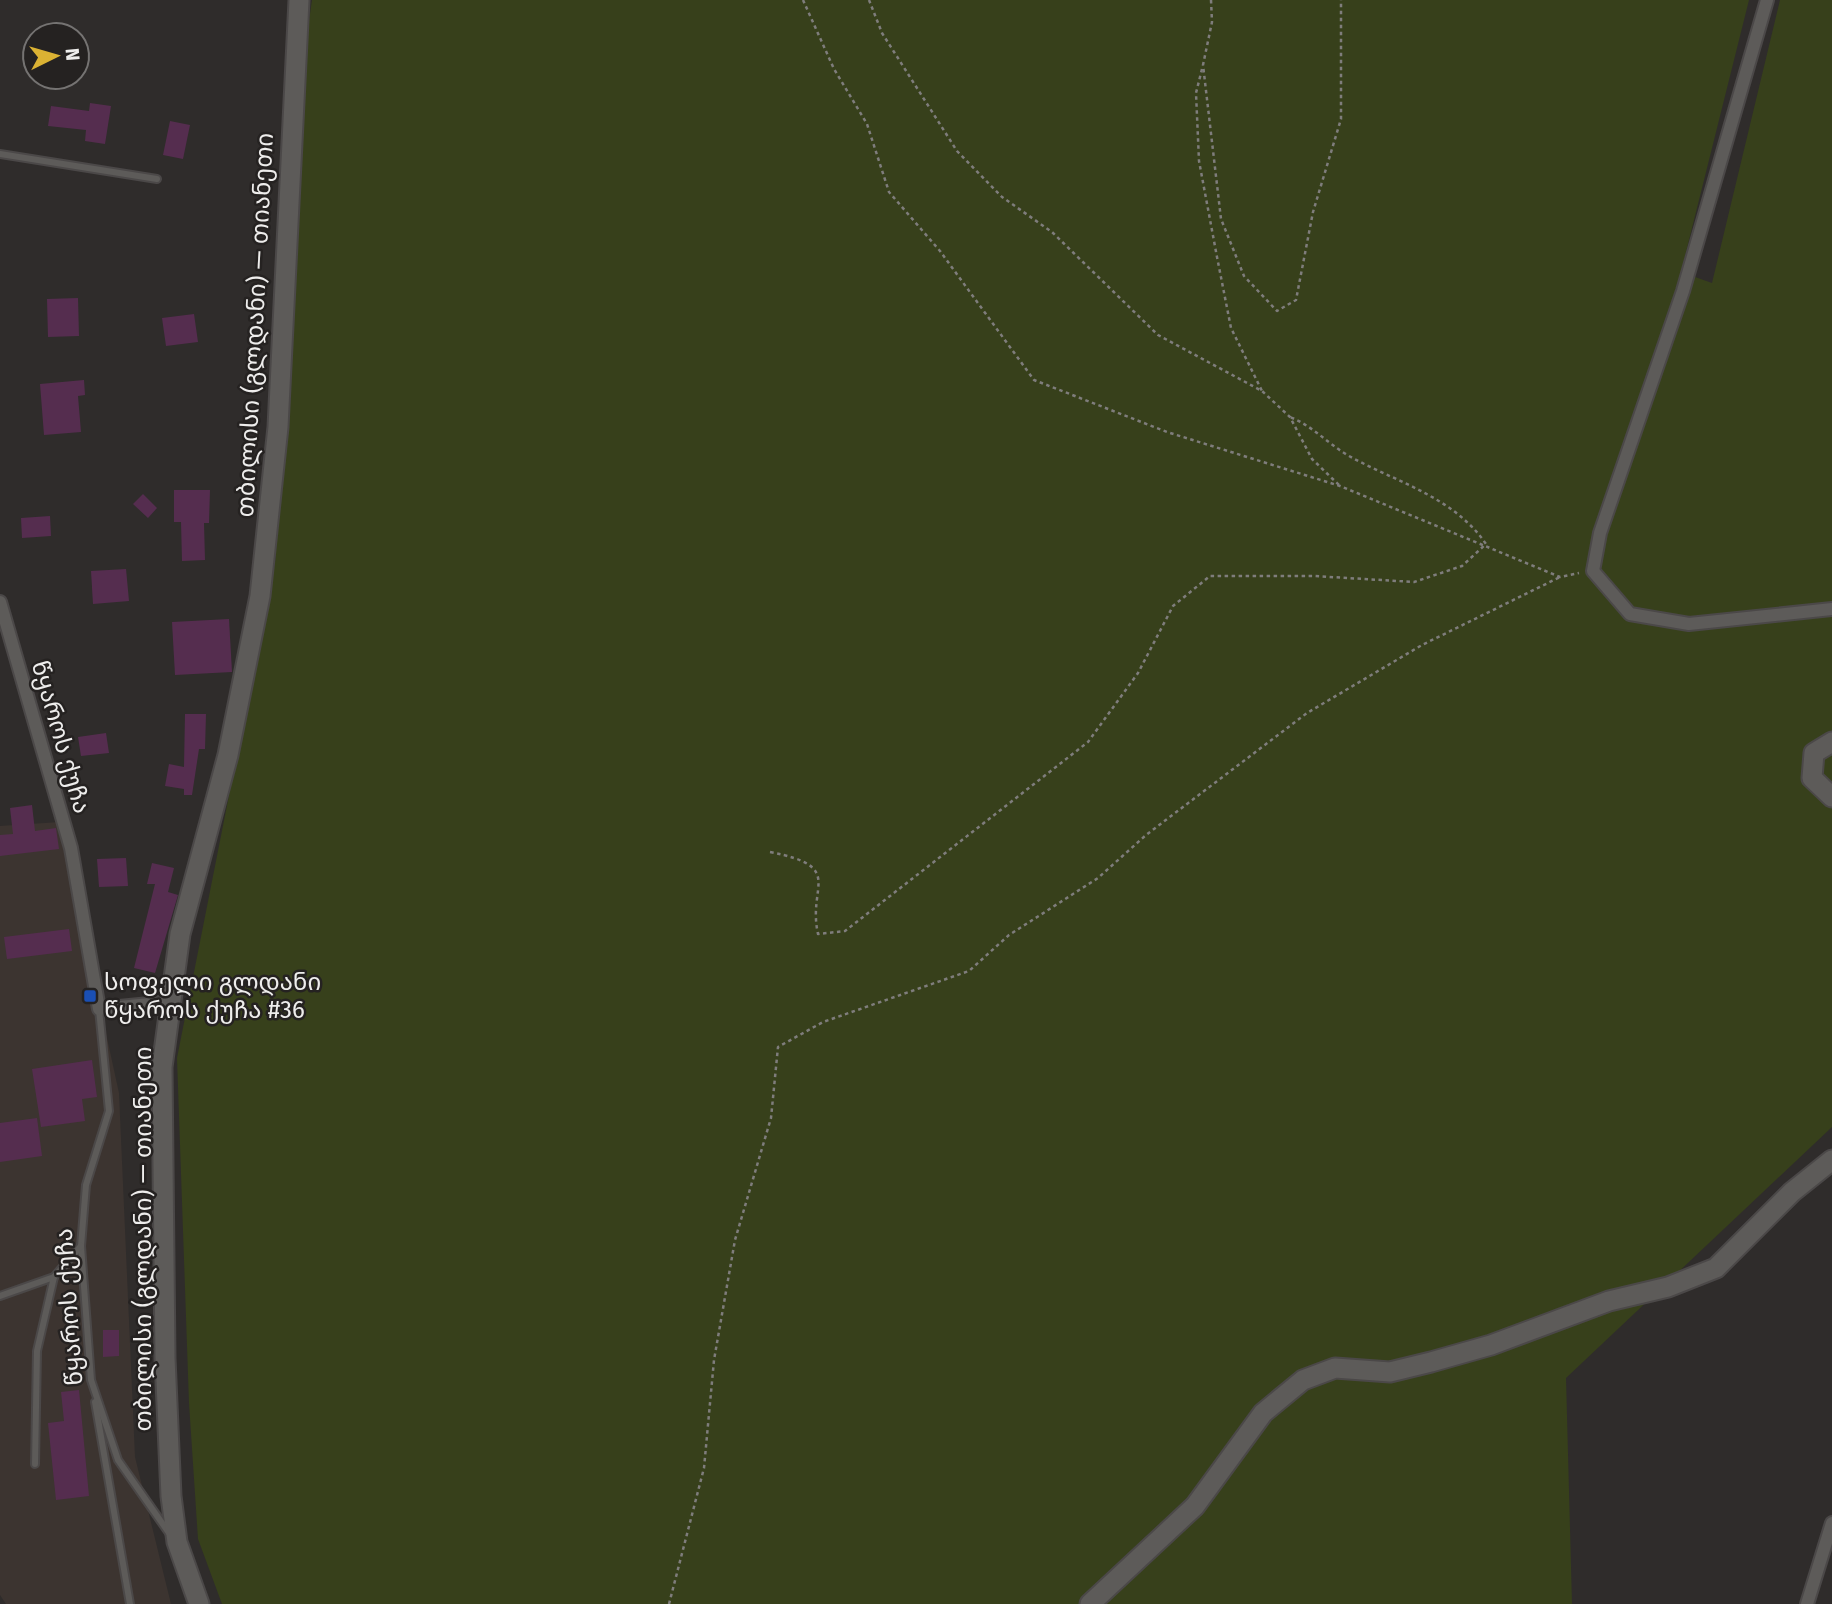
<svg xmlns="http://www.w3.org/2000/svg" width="1832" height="1604" viewBox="0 0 1832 1604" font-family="'Fira Sans','Noto Sans Georgian',sans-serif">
	<rect width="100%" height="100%" fill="#2f2c2b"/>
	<!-- built -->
	<path fill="#3c3430" d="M60,822L119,1093L135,1457L171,1604H6L0,1595V826Z"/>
	<!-- green -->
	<path fill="#37401b" d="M312,0H1749L1681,272L1712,283L1780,0H1832V1127L1566,1378L1572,1604H222L198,1539L189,1403L177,1058L275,563L289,385L306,42Z"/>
	<!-- building -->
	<g fill="#552d4f">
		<path d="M90,103L111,106L105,144L85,141L86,130L48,126L51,106L89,111Z"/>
		<path d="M170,121L190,125L183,159L163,155Z"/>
		<path d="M78,298L79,336L48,337L47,299Z"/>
		<path d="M194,314L198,342L166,346L162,318Z"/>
		<path d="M84,380L85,395L78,396L81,432L44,435L40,384Z"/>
		<path d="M174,490H210L209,523H204L205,560L182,561L181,522H174Z"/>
		<path d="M143,494L157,508L148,518L133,504Z"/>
		<path d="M50,516L51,536L22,538L21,518Z"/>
		<path d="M126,569L129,601L93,604L91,571Z"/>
		<path d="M229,619L232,672L175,675L172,622Z"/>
		<path d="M185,714H206L205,749H199L192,795H184V789L165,786L169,764L184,767Z"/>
		<path d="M106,733L109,753L81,756L78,737Z"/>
		<path d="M32,805L35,831L56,828L59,849L0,856V835L13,834L10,808Z"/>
		<path d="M126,858L128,886L99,887L97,859Z"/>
		<path d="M152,863L174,868L168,892L178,895L155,973L134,968L155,884H147Z"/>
		<path d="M69,929L72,951L7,959L4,937Z"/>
		<path d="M92,1060L97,1097L82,1099L85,1121L41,1127L32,1069Z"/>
		<path d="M37,1118L42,1156L0,1162V1123Z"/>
		<path d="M103,1330H119V1356L103,1357Z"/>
		<path d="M79,1390L89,1496L56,1500L48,1423L64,1421L61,1392Z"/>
	</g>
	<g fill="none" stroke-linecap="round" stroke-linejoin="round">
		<!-- lane casing -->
		<g stroke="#4b4848" stroke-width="10">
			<g id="lane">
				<path d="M0,154L157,179"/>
				<path d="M99,1009L109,1111L86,1185L81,1246L91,1380L118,1460L169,1533"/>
				<path d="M0,1296L54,1277L81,1246"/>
				<path d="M95,1402L130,1604"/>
				<path d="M35,1464L37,1351L54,1277"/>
			</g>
		</g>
		<!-- street casing -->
		<g stroke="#4b4848" stroke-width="16">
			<g id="street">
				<path d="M1767,0L1683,291L1600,533L1593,571L1630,614L1689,624L1832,609"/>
				<path d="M0,602L71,848L99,1009L170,1002"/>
				<path d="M1807,1604L1832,1523"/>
			</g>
		</g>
		<!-- secondary casing -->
		<g stroke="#4b4848" stroke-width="23">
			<g id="secondary">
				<path d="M1832,742L1814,753L1812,778L1832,797"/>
				<path d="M199,1604L177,1542L171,1496L165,1358L162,1067L180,934L228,755L260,596L278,427L299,0"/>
				<path d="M1090,1604L1195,1506L1263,1413L1303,1380L1335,1368L1390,1372L1431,1362L1491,1345L1609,1301L1668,1287L1716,1268L1792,1192L1832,1160"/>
			</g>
		</g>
		<!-- path -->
		<g stroke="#7f7d7c" stroke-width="2.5" stroke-dasharray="3.5 3.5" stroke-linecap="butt">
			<path d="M803,0L834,69L867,124L889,192L940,251L1034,380L1167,432L1340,486L1560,577L1579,573"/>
			<path d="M869,0L882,33L957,151L1002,197L1052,232L1158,335L1262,391L1290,417L1312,459L1339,485"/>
			<path d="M1211,0L1212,22L1203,65L1221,219L1244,276L1277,311L1296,300L1313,212L1341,119V0"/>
			<path d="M1202,69L1196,93L1199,161L1217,257L1231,328L1262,391"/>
			<path d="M770,852C846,867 807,885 818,934L845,931L1088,742L1138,673L1173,606L1210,576H1314L1414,582L1462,566L1486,544C1454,497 1396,482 1349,456C1328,444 1313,426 1290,417"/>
			<path d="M669,1604L704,1468L714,1360L735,1240L771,1118L778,1047L823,1022L969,971L1009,935L1098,878L1146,835L1307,713L1422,645L1560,577"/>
		</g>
		<!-- lane -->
		<use href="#lane" stroke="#5d5b59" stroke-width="6"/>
		<!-- street -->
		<use href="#street" stroke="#5d5b59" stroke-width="12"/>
		<!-- secondary -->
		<use href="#secondary" stroke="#5d5b59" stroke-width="19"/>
	</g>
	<!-- markers -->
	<rect fill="#1a4fb4" stroke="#252221" stroke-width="2.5" x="83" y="989" width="14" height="14" rx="3.5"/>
	<g text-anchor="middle" stroke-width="5" stroke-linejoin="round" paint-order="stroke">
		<!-- street labels -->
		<g font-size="24" fill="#eeedec" stroke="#252221">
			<text transform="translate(255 325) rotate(-87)" y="8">თბილისი (გლდანი) — თიანეთი</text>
			<text transform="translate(61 737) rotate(74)" y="8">წყაროს ქუჩა</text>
			<text transform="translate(143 1239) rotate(-90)" y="8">თბილისი (გლდანი) — თიანეთი</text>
			<text transform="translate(69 1307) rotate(-94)" y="8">წყაროს ქუჩა</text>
		</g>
		<!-- poi labels -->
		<g font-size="24" fill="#eeedec" stroke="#252221" text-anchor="start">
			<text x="104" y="990">სოფელი გლდანი<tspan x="104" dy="28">წყაროს ქუჩა #36</tspan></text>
		</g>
	</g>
	<!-- north arrow -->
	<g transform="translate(56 56) rotate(85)"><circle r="33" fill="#252221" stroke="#757372" stroke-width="2"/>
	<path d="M0-5L12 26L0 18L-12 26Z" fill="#dbb233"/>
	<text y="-10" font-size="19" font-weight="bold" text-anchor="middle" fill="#eeedec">N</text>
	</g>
</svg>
